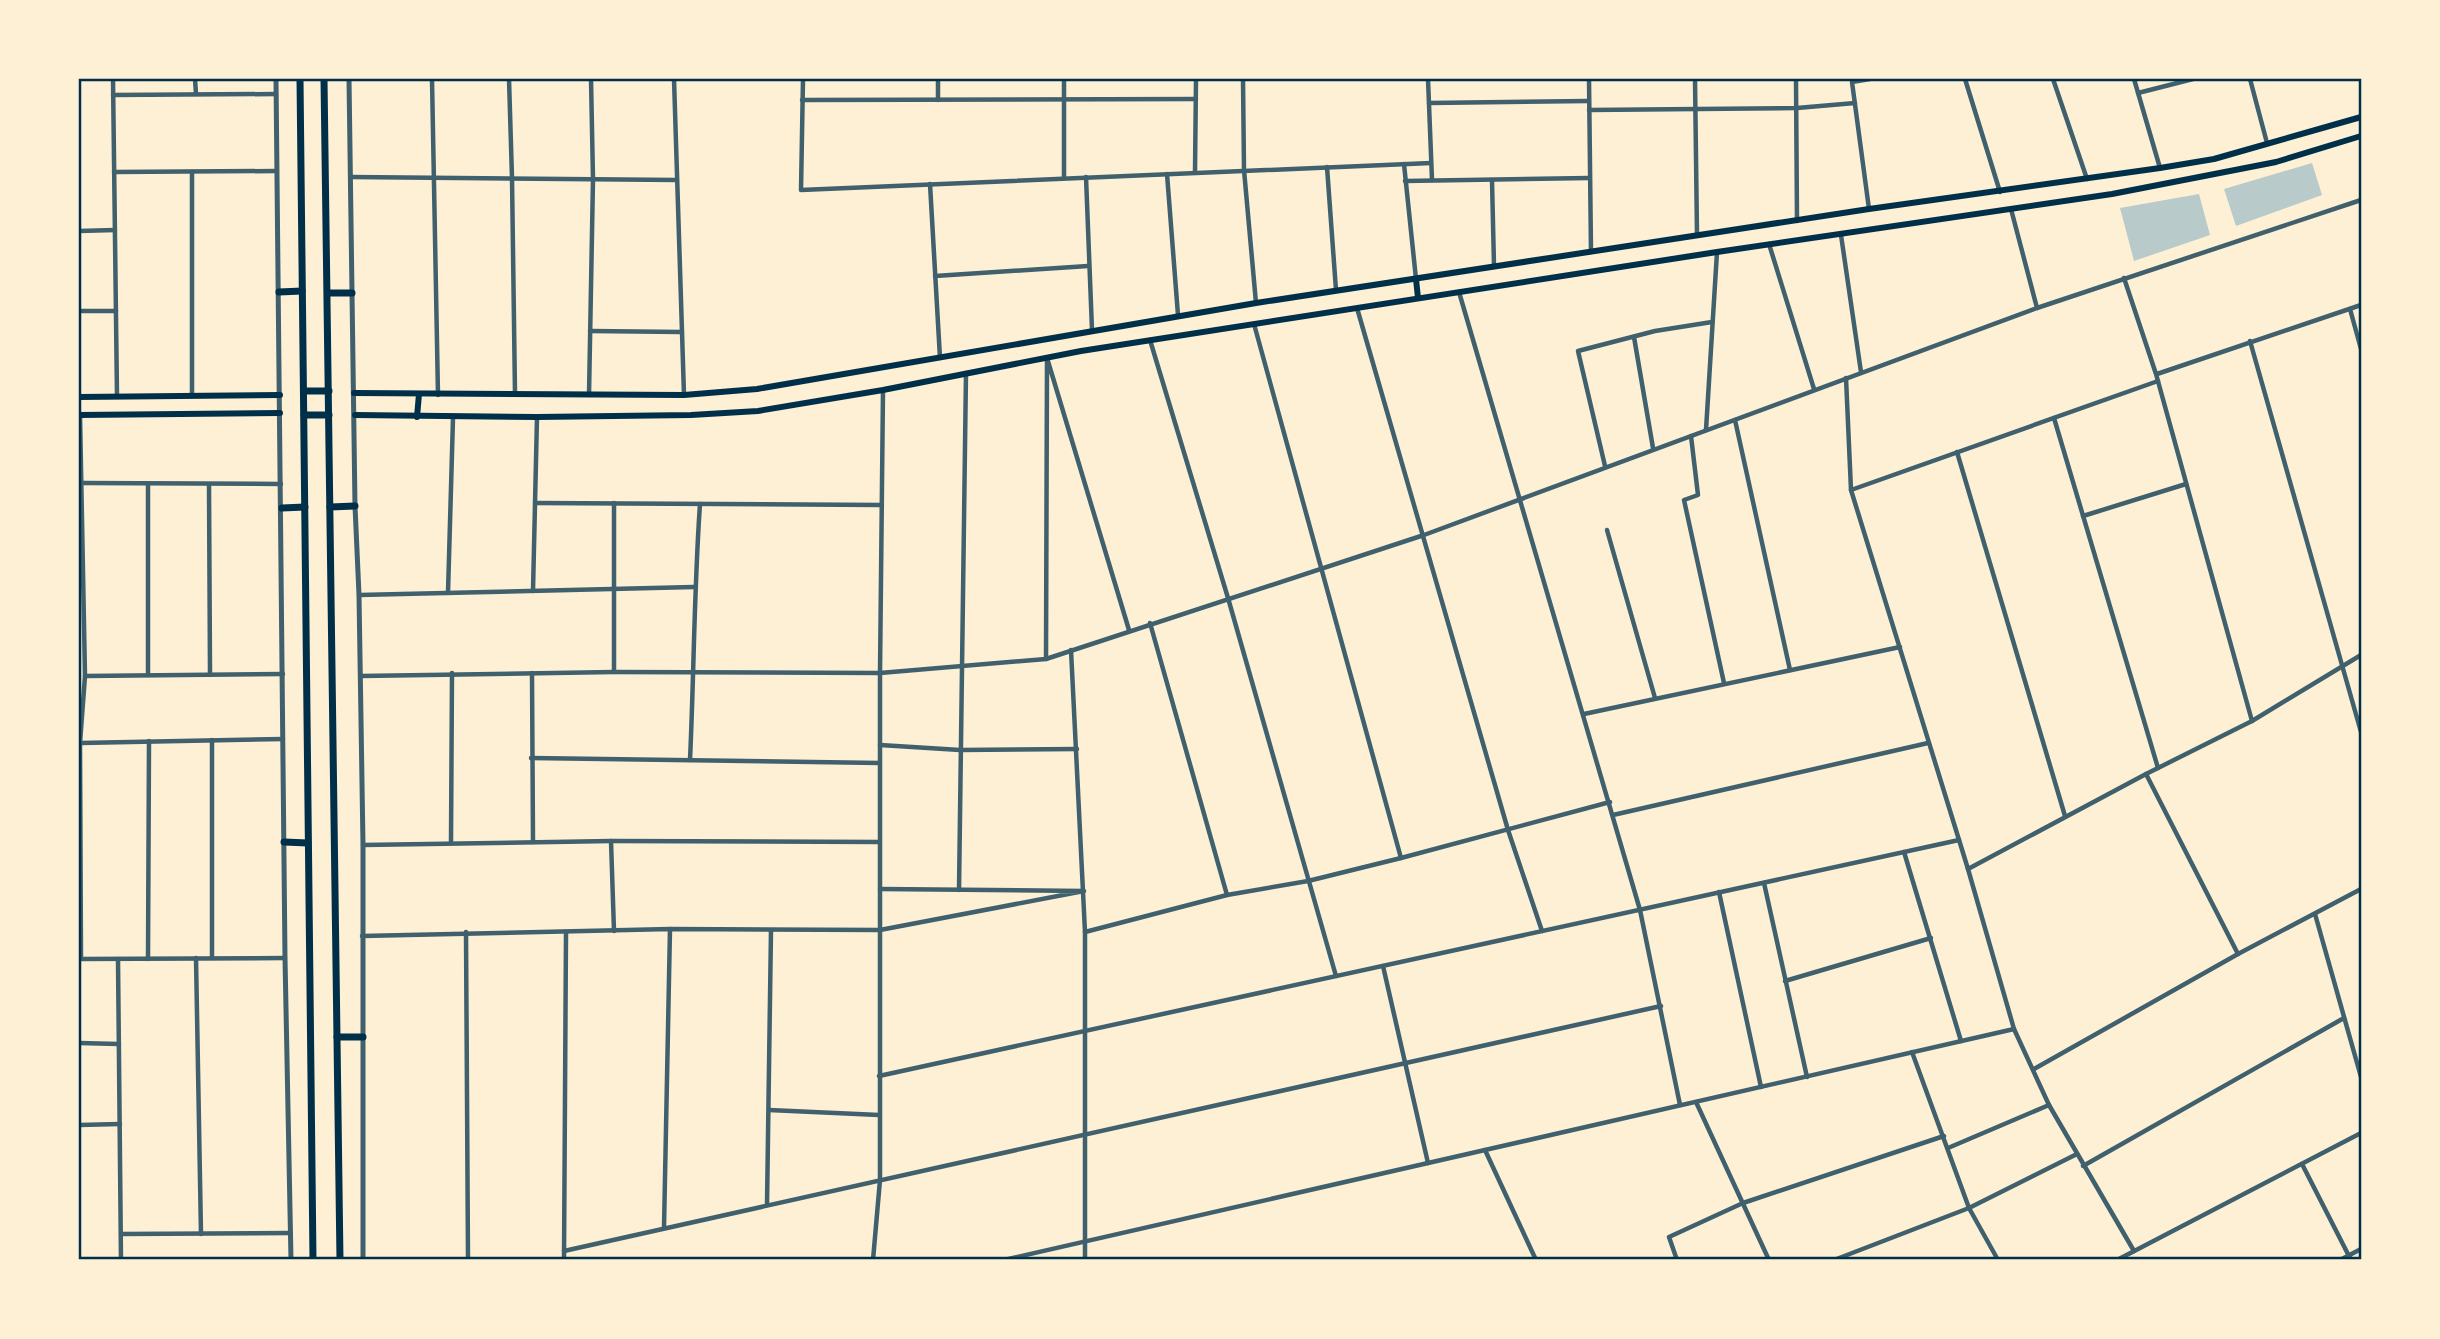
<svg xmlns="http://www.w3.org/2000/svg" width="2440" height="1339" viewBox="0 0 2440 1339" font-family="Montserrat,sans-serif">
	<rect width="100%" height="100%" fill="#fdf0d5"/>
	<!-- green -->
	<g fill="#b9caca">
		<path d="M2312,163L2322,195L2236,226L2224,189Z"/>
		<path d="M2199,194L2210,235L2134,261L2120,208Z"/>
	</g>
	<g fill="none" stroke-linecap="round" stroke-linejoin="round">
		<!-- minor -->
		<g stroke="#3f606c" stroke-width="4.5">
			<path d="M113,79L117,396"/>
			<path d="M195,79L196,94"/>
			<path d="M432,79L438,395"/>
			<path d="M509,79L512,178L515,394"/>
			<path d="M674,79L684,395"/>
			<path d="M803,79L801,190L1431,163"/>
			<path d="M1243,79L1244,170L1256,303"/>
			<path d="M1428,79L1432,180"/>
			<path d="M1589,79L1591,252"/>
			<path d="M1695,79L1697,235"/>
			<path d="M1796,79L1797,221"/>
			<path d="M1965,79L2000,192"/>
			<path d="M2053,79L2087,179"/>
			<path d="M2134,79L2160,168"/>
			<path d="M2250,79L2267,143"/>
			<path d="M2138,93L2193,79"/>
			<path d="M113,95L276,94"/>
			<path d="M802,100L1196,99"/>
			<path d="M938,100V79"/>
			<path d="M1429,103L1588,101"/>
			<path d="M1589,110L1797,108L1855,103"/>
			<path d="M1404,164L1416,279"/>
			<path d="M1327,167L1336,290"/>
			<path d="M114,172L276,171"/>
			<path d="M1195,172L1196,79"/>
			<path d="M1167,174L1178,315"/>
			<path d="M351,177L677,180"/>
			<path d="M1086,177L1092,330"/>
			<path d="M1064,178V79"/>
			<path d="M1492,180L1494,266"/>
			<path d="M1405,181L1589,178"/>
			<path d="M930,184L940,358"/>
			<path d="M1869,209L1852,82L1870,79"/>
			<path d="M2011,209L2037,308"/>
			<path d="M79,231L115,230"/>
			<path d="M1841,235L1861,372"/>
			<path d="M1769,244L1814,389"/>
			<path d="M935,276L1088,266"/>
			<path d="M2124,278L2156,374L2252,721"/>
			<path d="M1459,292L1640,910L1680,1105"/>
			<path d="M1357,308L1508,830L1542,931"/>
			<path d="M2350,309L2361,349"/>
			<path d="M79,311H116"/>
			<path d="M1254,324L1401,858"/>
			<path d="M590,331L682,332"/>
			<path d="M1634,337L1653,448"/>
			<path d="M1150,340L1228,598L1336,976"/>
			<path d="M2250,341L2361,732"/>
			<path d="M2157,374L2361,305"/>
			<path d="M1846,378L1851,490L1968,869L2014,1029L2049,1105L2134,1251"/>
			<path d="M589,395L593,179L591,79"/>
			<path d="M192,396V172"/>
			<path d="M80,415L85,676L80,743L81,959"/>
			<path d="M2054,418L2158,768"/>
			<path d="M1735,420L1790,670"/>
			<path d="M1706,430L1717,252"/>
			<path d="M1691,436L1698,495L1684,500L1724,683"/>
			<path d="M1957,452L2065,816"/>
			<path d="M1605,466L1578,351L1655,331L1712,322"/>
			<path d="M83,483L281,484"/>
			<path d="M209,485L210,673"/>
			<path d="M1851,490L2158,381"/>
			<path d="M535,503L882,505"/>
			<path d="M2083,516L2186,484"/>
			<path d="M1607,530L1655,698"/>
			<path d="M533,591L537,417"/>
			<path d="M448,593L453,418"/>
			<path d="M359,595L694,587"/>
			<path d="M1150,623L1227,895"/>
			<path d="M1071,650L1085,932V1260"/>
			<path d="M1046,659L1047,358L1129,630"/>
			<path d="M614,672V503"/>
			<path d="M532,673L533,842"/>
			<path d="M148,675V484"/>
			<path d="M85,676L283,674"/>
			<path d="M361,676L614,672L880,673L1046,659L1424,535L2037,308L2361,200"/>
			<path d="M1584,714L1900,647"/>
			<path d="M212,740V958"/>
			<path d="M80,743L283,739"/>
			<path d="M880,745L960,750L1077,749"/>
			<path d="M531,758L880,763"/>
			<path d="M690,760C694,674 694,589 700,504"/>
			<path d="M2146,774L2238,954"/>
			<path d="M1613,815L1928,743"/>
			<path d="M611,841L614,931"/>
			<path d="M451,843L452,673"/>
			<path d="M363,845L611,841L880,842"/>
			<path d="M1904,852L1961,1041"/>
			<path d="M1968,869L2146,774L2252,721L2361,655"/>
			<path d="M1764,883L1807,1077"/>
			<path d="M959,890L966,373"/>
			<path d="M1719,892L1761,1087"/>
			<path d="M2315,914L2361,1077"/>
			<path d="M466,932L468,1260"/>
			<path d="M1085,932L1227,895L1308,881L1401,858L1610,802"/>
			<path d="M362,936L670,929L880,930L1084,891L880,889"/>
			<path d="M196,958L201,1234"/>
			<path d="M79,959L285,958"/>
			<path d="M118,959L121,1260"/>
			<path d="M148,959L149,741"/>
			<path d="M1383,966L1428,1163"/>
			<path d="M1785,981L1931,938"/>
			<path d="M79,1043L119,1044"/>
			<path d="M1912,1052L1969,1208L1998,1260"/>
			<path d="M2034,1069L2238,954L2361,889"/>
			<path d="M879,1076L1959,840"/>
			<path d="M1696,1102L1769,1260"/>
			<path d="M769,1110L879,1115"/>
			<path d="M79,1125L120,1124"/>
			<path d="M1948,1148L2049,1105"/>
			<path d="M1485,1150L1536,1260"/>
			<path d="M2302,1164L2351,1260"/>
			<path d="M2083,1166L2344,1018"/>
			<path d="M767,1205L771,930"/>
			<path d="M664,1228L670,929"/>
			<path d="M121,1234L290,1233"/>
			<path d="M564,1251L1661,1006"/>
			<path d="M564,1260L566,932"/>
			<path d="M873,1260L880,1180V673L883,390"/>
			<path d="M1004,1260L2014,1029"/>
			<path d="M1677,1260L1669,1237L1743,1203L1944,1136"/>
			<path d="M1834,1260L1969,1208L2077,1154"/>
			<path d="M2117,1260L2361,1133"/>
			<path d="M2340,1260L2361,1249"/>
		</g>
		<!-- tertiary -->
		<g stroke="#3f606c" stroke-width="5">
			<path d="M276,79L285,958L291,1260"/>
			<path d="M349,79L355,506L359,595L363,845V1260"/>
		</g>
		<!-- secondary -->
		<g stroke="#003049" stroke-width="6">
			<path d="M1416,279L1418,298"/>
			<path d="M354,393L684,395L757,389L1256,303L1869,209L2160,168L2214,159L2361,117"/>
			<path d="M79,397L280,395"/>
			<path d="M79,415L280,413"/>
			<path d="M355,415L537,417L691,415L758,411L883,390L1081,351L1717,252L2112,194L2276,162L2361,136"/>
			<path d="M417,417L419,394"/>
		</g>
		<!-- primary -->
		<g stroke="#003049" stroke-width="7">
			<path d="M300,79L313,1260"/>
			<path d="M324,79L340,1260"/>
			<path d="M279,292L302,291"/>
			<path d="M328,293H352"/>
			<path d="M304,391H329"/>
			<path d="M304,415H329"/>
			<path d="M330,507L355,506"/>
			<path d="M282,508L305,507"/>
			<path d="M284,842L308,843"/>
			<path d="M337,1037H363"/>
		</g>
	</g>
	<!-- border -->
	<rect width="2440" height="1339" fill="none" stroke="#fdf0d5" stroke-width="161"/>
	<rect x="80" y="80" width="2280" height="1178" fill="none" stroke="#003049" stroke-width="2.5"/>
</svg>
